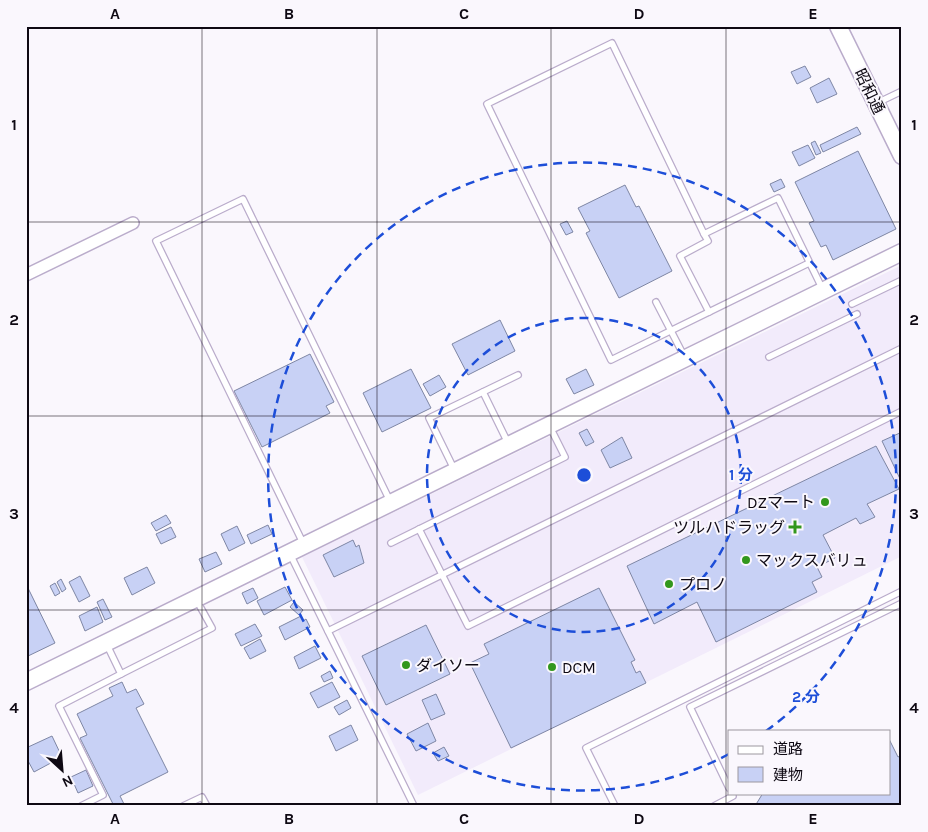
<svg xmlns="http://www.w3.org/2000/svg" width="928" height="832" viewBox="0 0 928 832" font-family="Karla,'Noto Sans JP',sans-serif">
	<rect width="100%" height="100%" fill="#faf7fd"/>
	<!-- built -->
	<path fill="#f2ebfb" d="M902,265V556L418,795L302,557Z"/>
	<!-- building -->
	<g fill="#c8d1f5" stroke="#7e86a4">
		<path d="M805,66L811,77L797,84L791,72Z"/>
		<path d="M829,78L837,94L817,103L810,88Z"/>
		<path d="M857,127L861,134L823,152L820,145Z"/>
		<path d="M815,141L821,153L816,155L811,143Z"/>
		<path d="M808,145L815,158L799,166L792,152Z"/>
		<path d="M858,151L896,229L833,260L826,245L821,247L809,223L814,221L795,182Z"/>
		<path d="M781,179L785,187L774,192L770,184Z"/>
		<path d="M625,185L636,207L639,206L672,271L619,298L586,233L590,231L578,208Z"/>
		<path d="M567,221L573,232L566,235L560,224Z"/>
		<path d="M500,320L515,351L468,375L452,344Z"/>
		<path d="M310,354L334,402L326,406L330,413L262,447L234,391Z"/>
		<path d="M411,369L431,408L382,432L363,393Z"/>
		<path d="M586,369L594,385L574,394L566,379Z"/>
		<path d="M439,375L446,387L430,396L423,384Z"/>
		<path d="M587,429L594,442L586,446L579,433Z"/>
		<path d="M902,432V483L882,441Z"/>
		<path d="M622,437L632,458L610,468L601,450Z"/>
		<path d="M876,446L899,489L867,504L875,517L860,524L856,518L823,535L835,558L817,567L822,577L812,582L817,592L716,642L697,602L654,624L627,566Z"/>
		<path d="M166,515L171,523L156,531L151,523Z"/>
		<path d="M268,525L272,534L251,544L247,535Z"/>
		<path d="M237,526L245,543L229,551L221,534Z"/>
		<path d="M171,527L176,537L161,544L156,534Z"/>
		<path d="M353,540L356,547L359,545L364,563L334,577L323,555Z"/>
		<path d="M216,552L222,564L205,572L199,559Z"/>
		<path d="M147,567L155,583L132,595L124,578Z"/>
		<path d="M80,576L90,596L79,602L69,582Z"/>
		<path d="M61,579L66,589L62,592L57,582Z"/>
		<path d="M55,583L60,593L55,596L50,586Z"/>
		<path d="M26,584L55,643L26,657Z"/>
		<path d="M285,587L292,600L264,615L257,601Z"/>
		<path d="M253,588L258,598L247,604L242,593Z"/>
		<path d="M599,588L635,660L631,662L636,673L640,671L646,683L511,748L470,663L489,654L484,644Z"/>
		<path d="M103,599L112,617L105,620L97,602Z"/>
		<path d="M294,602L303,610L299,615L290,607Z"/>
		<path d="M97,607L103,622L85,631L79,616Z"/>
		<path d="M301,616L303,621L306,619L310,627L285,640L279,627Z"/>
		<path d="M255,624L262,636L241,646L235,634Z"/>
		<path d="M426,625L450,674L386,705L362,656Z"/>
		<path d="M260,639L266,651L250,659L244,648Z"/>
		<path d="M315,646L321,658L299,669L294,657Z"/>
		<path d="M330,671L333,678L324,682L321,676Z"/>
		<path d="M122,682L127,693L136,689L144,704L136,708L168,772L120,796L125,806H114L80,738L87,735L77,714L113,696L109,688Z"/>
		<path d="M332,682L340,697L318,708L310,693Z"/>
		<path d="M436,694L445,714L431,720L422,700Z"/>
		<path d="M347,700L351,708L339,715L334,707Z"/>
		<path d="M428,723L436,741L416,751L407,734Z"/>
		<path d="M351,725L358,740L336,751L329,736Z"/>
		<path d="M52,736L62,757L34,772L26,757V748Z"/>
		<path d="M889,739L898,757L902,755V806H755L763,793H889Z"/>
		<path d="M444,747L449,756L438,761L433,753Z"/>
		<path d="M86,770L93,786L78,793L71,777Z"/>
	</g>
	<g fill="none" stroke-linecap="round" stroke-linejoin="round">
		<!-- lane casing -->
		<g stroke="#baaccb" stroke-width="8">
			<g id="lane">
				<path d="M877,103L902,91"/>
				<path d="M704,234L708,241L680,256L709,312"/>
				<path d="M809,263L611,360L487,104L612,43L704,234L778,198L823,290"/>
				<path d="M656,302L684,356"/>
				<path d="M852,304L902,280"/>
				<path d="M769,357L857,314"/>
				<path d="M483,392L508,443"/>
				<path d="M454,469L429,418L518,375"/>
				<path d="M419,529L468,626L902,411"/>
				<path d="M391,543L565,457L550,427"/>
				<path d="M304,545L156,241L243,199L390,501"/>
				<path d="M290,554L414,806"/>
				<path d="M328,631L902,348"/>
				<path d="M107,645L121,674L212,628L197,601"/>
				<path d="M729,788L690,707L902,603"/>
				<path d="M81,806L103,795L59,706L121,674"/>
				<path d="M183,806L202,797L207,806"/>
				<path d="M615,806L586,748L902,591"/>
				<path d="M714,806L733,796L732,793"/>
			</g>
		</g>
		<!-- street casing -->
		<g stroke="#baaccb" stroke-width="14">
			<path id="street" d="M26,275L133,223"/>
		</g>
		<!-- secondary casing -->
		<g stroke="#baaccb" stroke-width="19">
			<g id="secondary">
				<path d="M838,26L902,156"/>
				<path d="M26,682L902,252"/>
			</g>
		</g>
		<!-- lane -->
		<use href="#lane" stroke="#fff" stroke-width="5.5"/>
		<!-- street -->
		<use href="#street" stroke="#fff" stroke-width="11"/>
		<!-- secondary -->
		<use href="#secondary" stroke="#fff" stroke-width="16"/>
	</g>
	<!-- grid -->
	<path fill="none" stroke="#0e0913" stroke-width="1" stroke-opacity="0.55" d="M202,26V806M377,26V806M551,26V806M726,26V806M26,222H902M26,416H902M26,610H902"/>
	<!-- distance rings -->
	<g fill="none" stroke="#1d4ed8" stroke-width="2.5" stroke-dasharray="9 6">
		<circle cx="584" cy="475" r="157"/>
		<path d="M729 754A314 314 0 1 1 766 731"/>
	</g>
	<!-- markers -->
	<g fill="#32971c" stroke="#faf7fd" stroke-width="2">
		<circle cx="825" cy="502" r="5"/>
		<path d="M792.5 519.5h5v5h5v5h-5v5h-5v-5h-5v-5h5z"/>
		<circle cx="746" cy="560" r="5"/>
		<circle cx="669" cy="584" r="5"/>
		<circle cx="406" cy="665" r="5"/>
		<circle cx="552" cy="667" r="5"/>
	</g>
	<g text-anchor="middle" stroke-width="4" stroke-linejoin="round" paint-order="stroke">
		<!-- street labels -->
		<g font-size="16" fill="#0e0913" stroke="#faf7fd">
			<text transform="translate(870 91) rotate(64)" y="6">昭和通</text>
		</g>
		<!-- poi labels -->
		<g font-size="16" fill="#0e0913" stroke="#faf7fd" text-anchor="start">
			<text x="815" y="508" text-anchor="end">DZマート</text>
			<text x="785" y="533" text-anchor="end">ツルハドラッグ</text>
			<text x="756" y="566">マックスバリュ</text>
			<text x="679" y="590">プロノ</text>
			<text x="416" y="671">ダイソー</text>
			<text x="562" y="673">DCM</text>
		</g>
	</g>
	<circle cx="584" cy="475" r="8" fill="#1d4ed8" stroke="#faf7fd" stroke-width="2.5"/>
	<g font-size="15" text-anchor="middle" font-weight="bold" fill="#1d4ed8" stroke="#faf7fd" stroke-width="4" stroke-linejoin="round" paint-order="stroke">
		<text x="741" y="480">1 分</text>
		<text x="806" y="702">2 分</text>
	</g>
	<!-- border -->
	<rect width="928" height="832" fill="none" stroke="#faf7fd" stroke-width="55"/>
	<!-- legend -->
	<rect x="728" y="730" width="162" height="65" fill="#faf7fd" stroke="#9c989f"/>
	<rect x="738" y="746" width="25" height="8" fill="#ffffff" stroke="#9c989f"/>
	<text x="773" y="754" font-size="15" fill="#0e0913">道路</text>
	<rect x="738" y="767" width="25" height="15" fill="#c8d1f5" stroke="#9c989f"/>
	<text x="773" y="780" font-size="15" fill="#0e0913">建物</text>
	<!-- north arrow -->
	<g transform="translate(62 770) rotate(154)" stroke="#faf7fd" stroke-width="4" paint-order="stroke">
	<path d="M0-4L9 19L0 12L-9 19Z" fill="#0e0913"/>
	<text y="-8" font-size="14" font-weight="bold" text-anchor="middle" fill="#0e0913">N</text>
	</g>
	<rect x="28" y="28" width="872" height="776" fill="none" stroke="#0e0913" stroke-width="2"/>
	<g font-size="16" text-anchor="middle" font-weight="bold" fill="#0e0913">
		<text x="115" y="19">A</text>
		<text x="289" y="19">B</text>
		<text x="464" y="19">C</text>
		<text x="639" y="19">D</text>
		<text x="813" y="19">E</text>
		<text x="14" y="130">1</text>
		<text x="914" y="130">1</text>
		<text x="14" y="325">2</text>
		<text x="914" y="325">2</text>
		<text x="14" y="519">3</text>
		<text x="914" y="519">3</text>
		<text x="14" y="713">4</text>
		<text x="914" y="713">4</text>
		<text x="115" y="824">A</text>
		<text x="289" y="824">B</text>
		<text x="464" y="824">C</text>
		<text x="639" y="824">D</text>
		<text x="813" y="824">E</text>
	</g>
</svg>
